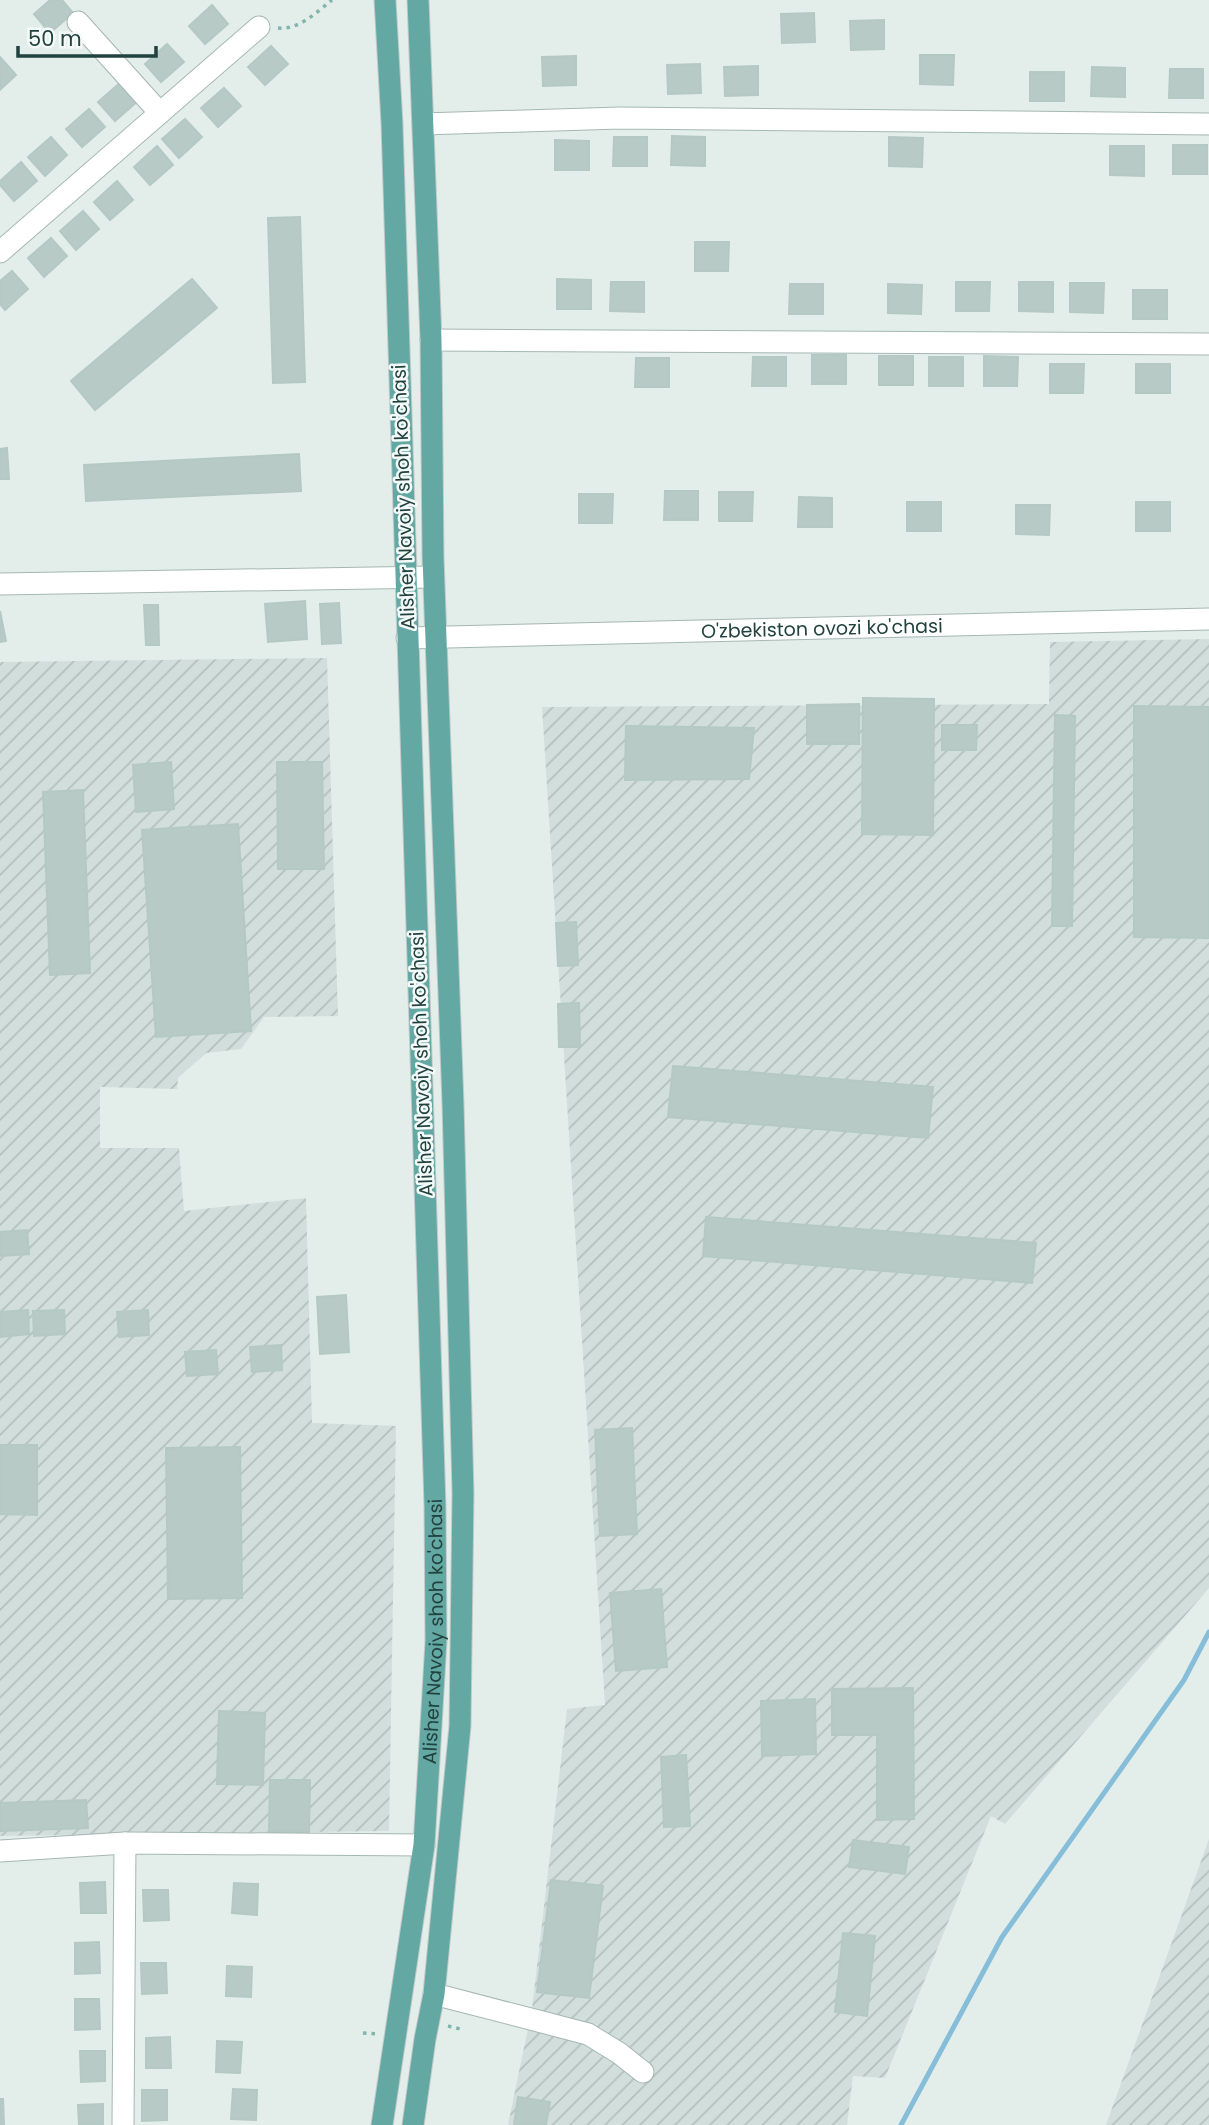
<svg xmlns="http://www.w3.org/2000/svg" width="1209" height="2125" viewBox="0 0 1209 2125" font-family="Poppins,sans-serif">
	<defs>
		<pattern id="industrial-furrows" width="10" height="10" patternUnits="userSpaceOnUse" patternTransform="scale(1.75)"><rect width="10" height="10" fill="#d1dedb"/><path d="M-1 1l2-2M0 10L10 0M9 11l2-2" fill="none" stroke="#b3c0bd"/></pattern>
	</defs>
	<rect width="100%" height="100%" fill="#e3eeeb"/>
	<!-- industrial -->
	<g fill="url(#industrial-furrows)">
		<path d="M1209,639V1588L1005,1824L991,1816L885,2078L853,2076L847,2125H508L532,2009L567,1709L605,1705L542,707L1049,704L1050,642Z"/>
		<path d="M327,658L338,1016L264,1017L241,1049L206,1053L178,1078L177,1089L100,1087V1148H179L184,1211L306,1198L312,1423L396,1426L389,1831L0,1836V662Z"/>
		<path d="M1209,1839V2125H1106Z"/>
	</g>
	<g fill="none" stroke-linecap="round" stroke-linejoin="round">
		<!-- stream -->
		<path stroke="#86bdd8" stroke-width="5" d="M901,2125L1002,1937L1184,1680L1209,1632"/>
	</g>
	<!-- building -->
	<g fill="#b8cac5" stroke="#b5c9c4" stroke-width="2">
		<path d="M50,0H62L73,13L50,33L34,14Z"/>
		<path d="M212,5L228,24L205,44L189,26Z"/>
		<path d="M814,13L815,42L782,43L781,14Z"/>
		<path d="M884,20V49L851,50L850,21Z"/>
		<path d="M167,44L184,62L161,82L145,64Z"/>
		<path d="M271,46L288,64L265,85L248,67Z"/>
		<path d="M920,55H954L953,85L920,84Z"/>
		<path d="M576,56V85L543,86L542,57Z"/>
		<path d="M0,57L16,75L0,90Z"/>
		<path d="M700,64L701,93L668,94L667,65Z"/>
		<path d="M758,66V95L725,96L724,67Z"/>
		<path d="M1092,67L1125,68V97L1091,96Z"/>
		<path d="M1170,69H1203V98H1169Z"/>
		<rect x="1030" y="72" width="34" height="29"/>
		<path d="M121,82L138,101L115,121L98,102Z"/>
		<path d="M224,88L241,106L218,127L201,108Z"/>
		<path d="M89,109L105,127L82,147L66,129Z"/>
		<path d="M185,119L202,137L179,158L162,139Z"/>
		<path d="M672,136L705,137V166L671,165Z"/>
		<path d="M51,137L67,155L45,176L28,157Z"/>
		<path d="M614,137H647V166H613Z"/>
		<path d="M889,137L923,138L922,167L889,166Z"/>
		<path d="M555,140L589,141V170H555Z"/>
		<rect x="1173" y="145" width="34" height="29"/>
		<path d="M157,146L173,165L150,185L134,167Z"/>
		<path d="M1110,146H1144V176L1110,175Z"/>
		<path d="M21,162L37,181L14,201L0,185V181Z"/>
		<path d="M117,181L133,200L110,220L94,202Z"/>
		<path d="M83,211L99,229L76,250L60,231Z"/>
		<path d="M300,217L305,382L273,383L268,218Z"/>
		<path d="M51,238L67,256L44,277L28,258Z"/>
		<path d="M695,242H729L728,271H695Z"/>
		<path d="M12,271L28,289L5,310L0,304V281Z"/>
		<path d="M192,279L217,308L95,410L71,381Z"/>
		<path d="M557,279L591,280V309H557Z"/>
		<path d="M611,282H644V312L610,311Z"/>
		<path d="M956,282H990L989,311H956Z"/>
		<path d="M1019,282H1053V312L1019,311Z"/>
		<path d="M1070,283H1104L1103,313L1070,312Z"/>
		<path d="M790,284H823V314H789Z"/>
		<path d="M888,284L922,285L921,314L888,313Z"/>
		<rect x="1133" y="290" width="34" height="29"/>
		<rect x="812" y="355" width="34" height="29"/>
		<rect x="879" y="356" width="34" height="29"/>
		<path d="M984,356L1018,357L1017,386H984Z"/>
		<path d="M753,357H786V386H752Z"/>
		<rect x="929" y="357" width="34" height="29"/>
		<path d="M636,358H669V387H635Z"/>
		<path d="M1050,364H1084L1083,393H1050Z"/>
		<rect x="1136" y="364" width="34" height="29"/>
		<path d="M7,448L9,479H0V449Z"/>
		<path d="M299,454L301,491L86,501L84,465Z"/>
		<path d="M665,491H698V520H664Z"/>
		<path d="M719,492H753L752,521H719Z"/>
		<path d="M579,494H613L612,523H579Z"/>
		<path d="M799,497L832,498V527H798Z"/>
		<rect x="907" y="502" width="34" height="29"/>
		<rect x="1136" y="502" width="34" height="29"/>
		<path d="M1016,505H1050L1049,535L1016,534Z"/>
		<path d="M305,601L307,639L268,642L265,604Z"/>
		<path d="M339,603L341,643L322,644L320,604Z"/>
		<path d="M144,605H158L159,645H146Z"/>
		<path d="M0,611L6,641L0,642Z"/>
		<path d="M863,698L934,699L933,835L862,834Z"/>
		<path d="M859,704V744H807V705Z"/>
		<path d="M1134,706L1209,707V938L1134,937Z"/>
		<path d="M1055,715L1075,716L1072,926H1052Z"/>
		<path d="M942,725H977L976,750H942Z"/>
		<path d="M626,726L754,728L749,779L625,780Z"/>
		<path d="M171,762L174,809L136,812L133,765Z"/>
		<path d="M277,762H322L324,869H278Z"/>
		<path d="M83,790L90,973L50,975L43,792Z"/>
		<path d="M238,824L251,1031L156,1037L142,830Z"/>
		<path d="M576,922L578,965L558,966L556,923Z"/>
		<path d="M579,1003L580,1047H559L558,1004Z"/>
		<path d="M673,1066L933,1087L928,1138L668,1117Z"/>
		<path d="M706,1217L1036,1243L1032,1283L703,1256Z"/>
		<path d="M27,1230L29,1254L0,1256V1232Z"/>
		<path d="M346,1295L349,1352L320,1354L317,1297Z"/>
		<path d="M28,1310L29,1334L0,1337V1312Z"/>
		<path d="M64,1310L65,1334L34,1336L33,1311Z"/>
		<path d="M148,1310L149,1335L119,1337L117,1312Z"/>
		<path d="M281,1345L282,1370L252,1372L250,1347Z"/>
		<path d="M216,1350L218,1374L187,1376L185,1352Z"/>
		<path d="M632,1428L637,1534L600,1536L595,1430Z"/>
		<path d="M0,1445H37V1515L0,1514Z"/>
		<path d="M240,1447L242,1598L168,1599L166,1448Z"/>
		<path d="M661,1589L667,1667L616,1671L610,1593Z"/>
		<path d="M913,1688L914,1819L877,1820V1735H832V1689Z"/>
		<path d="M815,1699L816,1754L762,1756L761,1701Z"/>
		<path d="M219,1711L265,1713L263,1785L217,1784Z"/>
		<path d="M686,1755L690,1826L664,1827L661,1757Z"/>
		<path d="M270,1780H310L309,1832H269Z"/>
		<path d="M86,1800L88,1828L0,1831V1803Z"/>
		<path d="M853,1840L909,1847L905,1874L849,1867Z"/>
		<path d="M551,1880L603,1886L589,1998L537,1992Z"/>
		<path d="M105,1882L106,1913H81L80,1883Z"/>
		<path d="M234,1883L258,1884L257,1915L232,1913Z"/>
		<path d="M143,1890H168L169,1920L144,1921Z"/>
		<path d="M843,1933L875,1936L867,2016L835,2012Z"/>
		<path d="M99,1942L100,1973L75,1974V1943Z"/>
		<path d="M141,1963H166L167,1993L142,1994Z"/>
		<path d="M227,1966L252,1967L251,1997L226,1996Z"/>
		<path d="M75,1999H99L100,2029L75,2030Z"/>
		<path d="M170,2037L171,2068H146V2038Z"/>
		<path d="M217,2041L242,2042L240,2073L216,2072Z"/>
		<path d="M80,2051H105V2081L81,2082Z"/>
		<path d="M233,2089L257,2090L256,2120L231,2119Z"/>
		<path d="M142,2090H167V2120L142,2121Z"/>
		<path d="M518,2097L550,2102L546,2125H514Z"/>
		<path d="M0,2099H3L4,2125H0Z"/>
		<path d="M103,2104V2125H79L78,2105Z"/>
	</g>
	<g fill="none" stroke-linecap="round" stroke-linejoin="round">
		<!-- minor casing -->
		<g stroke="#a5b7b4" stroke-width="23">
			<g id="minor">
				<path d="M78,22L160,113"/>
				<path d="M423,124L620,118L1209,124"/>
				<path d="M0,252L259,27"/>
				<path d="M431,340L1209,344"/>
				<path d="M0,584L433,577"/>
				<path id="s1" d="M407,638L1209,619"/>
				<path d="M0,1851L125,1843L424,1845"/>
				<path d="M434,1994L588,2034L619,2053L643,2072"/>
				<path d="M123,2125L125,1843"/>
			</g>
		</g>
		<!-- major casing -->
		<g stroke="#c1cac9" stroke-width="23">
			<g id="major">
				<path id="s2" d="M382,2125L424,1845L436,1641L435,1506L392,124L385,0"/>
				<path d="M413,2125L425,2039L434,1994L460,1726L463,1493L453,1104L433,557L431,340L418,0"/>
			</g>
		</g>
		<!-- path -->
		<g stroke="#81b5ae" stroke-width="3.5" stroke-dasharray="3.5 5" stroke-linecap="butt">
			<path d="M278,28C299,30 317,12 332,0"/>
			<path d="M448,2026L460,2029"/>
			<path d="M363,2033L377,2034"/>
		</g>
		<!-- minor -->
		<use href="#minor" stroke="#fff" stroke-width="21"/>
		<!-- major -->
		<use href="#major" stroke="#64a8a3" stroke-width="21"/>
	</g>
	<g text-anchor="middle" stroke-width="5" stroke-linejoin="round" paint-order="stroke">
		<!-- street labels -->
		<g font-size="19" fill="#21423f" stroke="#f4faf8">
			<text transform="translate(403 497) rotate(-92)" y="7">Alisher Navoiy shoh ko'chasi</text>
			<text dy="7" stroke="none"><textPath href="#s1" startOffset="415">O'zbekiston ovozi ko'chasi</textPath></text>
			<text transform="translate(421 1064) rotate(-92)" y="7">Alisher Navoiy shoh ko'chasi</text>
			<text dy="7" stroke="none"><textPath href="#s2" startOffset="497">Alisher Navoiy shoh ko'chasi</textPath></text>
		</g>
	</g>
	<!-- scale -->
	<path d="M18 46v10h138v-10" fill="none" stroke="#21423f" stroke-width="3.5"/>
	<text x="28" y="46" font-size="21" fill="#21423f" stroke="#f4faf8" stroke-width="5" paint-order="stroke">50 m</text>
</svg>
